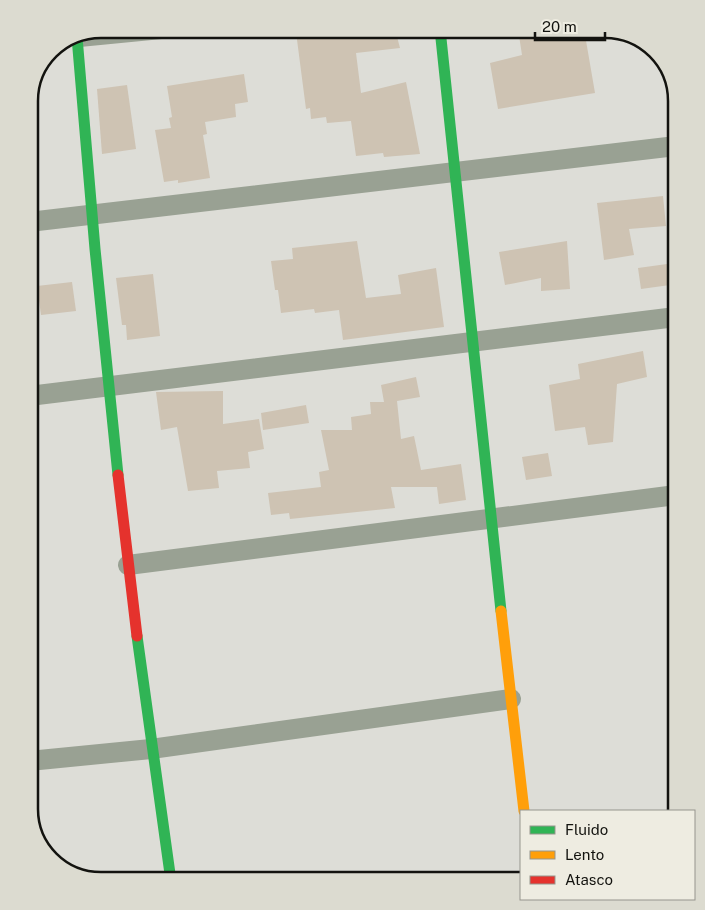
<svg xmlns="http://www.w3.org/2000/svg" width="705" height="910" viewBox="0 0 705 910" font-family="'Public Sans',sans-serif">
	<rect width="100%" height="100%" fill="#ddddd7"/>
	<!-- building -->
	<g fill="#cec3b3">
		<path d="M318,29H395L400,48L356,53L361,93L406,82L420,154L384,157L383,153L356,156L351,121L327,123L326,117L311,119L310,108L306,109L296,32Z"/>
		<path d="M518,29H584L595,93L498,109L490,63L522,55Z"/>
		<path d="M244,74L248,102L235,104L236,117L205,122L207,134L203,135L210,178L178,183V180L164,182L155,130L171,128L169,118L172,117L167,86Z"/>
		<path d="M127,85L136,149L102,154L97,89Z"/>
		<path d="M663,196L666,226L629,229L634,255L604,260L597,203Z"/>
		<path d="M357,241L366,298L401,294L398,275L436,268L444,327L343,340L339,310L315,313L314,309L281,313L278,290H275L271,261L293,259L292,248Z"/>
		<path d="M567,241L570,289L541,291V278L505,285L499,252Z"/>
		<path d="M667,264L670,285L641,289L638,268Z"/>
		<path d="M153,274L160,336L127,340L126,325H122L116,278Z"/>
		<path d="M72,282L76,311L41,315L37,286Z"/>
		<path d="M643,351L647,377L617,384L613,442L588,445L585,427L555,431L549,385L580,379L578,364Z"/>
		<path d="M416,377L420,397L397,401L401,439L414,436L421,470L461,464L466,500L439,504L437,487H391L395,508L290,519L289,513L271,515L268,493L321,487L319,472L329,470L321,430H352L351,417L371,414L370,402H384L381,385Z"/>
		<path d="M223,391V424L259,419L264,449L248,452L250,468L217,471L219,488L188,491L177,427L161,430L156,392Z"/>
		<path d="M306,405L309,423L263,430L261,413Z"/>
		<path d="M548,453L552,476L526,480L522,457Z"/>
	</g>
	<g fill="none" stroke-linecap="round" stroke-linejoin="round">
		<!-- street -->
		<g stroke="#99a193" stroke-width="20">
			<path d="M79,37L161,29"/>
			<path d="M29,222L676,146"/>
			<path d="M29,396L676,317"/>
			<path d="M128,565L676,495"/>
			<path d="M29,761L151,749L511,699"/>
			<path d="M519,881H521"/>
		</g>
		<!-- fast -->
		<g stroke="#30b455" stroke-width="11">
			<path d="M440,29L501,611"/>
			<path d="M77,37L95,249L118,475"/>
			<path d="M137,636L171,881"/>
		</g>
		<!-- slow -->
		<path stroke="#ff9f0a" stroke-width="11" d="M501,611L524,811"/>
		<!-- jam -->
		<path stroke="#e5322d" stroke-width="11" d="M118,475L137,636"/>
	</g>
	<!-- crop -->
	<path d="M0 0H705V910H0ZM101 38H605A63 63 0 0 1 668 101V809A63 63 0 0 1 605 872H101A63 63 0 0 1 38 809V101A63 63 0 0 1 101 38Z" fill="#dcdbd0" fill-rule="evenodd"/>
	<path fill="none" stroke="#13130f" stroke-width="2.5" d="M101 38H605A63 63 0 0 1 668 101V809A63 63 0 0 1 605 872H101A63 63 0 0 1 38 809V101A63 63 0 0 1 101 38Z"/>
	<!-- legend -->
	<rect x="520" y="810" width="175" height="90" fill="#eeece1" stroke="#96958d"/>
	<rect x="530" y="826" width="25" height="8" fill="#30b455" stroke="#96958d"/>
	<text x="565" y="835" font-size="15" fill="#13130f">Fluido</text>
	<rect x="530" y="851" width="25" height="8" fill="#ff9f0a" stroke="#96958d"/>
	<text x="565" y="860" font-size="15" fill="#13130f">Lento</text>
	<rect x="530" y="876" width="25" height="8" fill="#e5322d" stroke="#96958d"/>
	<text x="565" y="885" font-size="15" fill="#13130f">Atasco</text>
	<!-- scale -->
	<path d="M535 32v8h70v-8" fill="none" stroke="#13130f" stroke-width="2.5"/>
	<text x="542" y="32" font-size="15" fill="#13130f" stroke="#eeece1" stroke-width="4" paint-order="stroke">20 m</text>
</svg>
